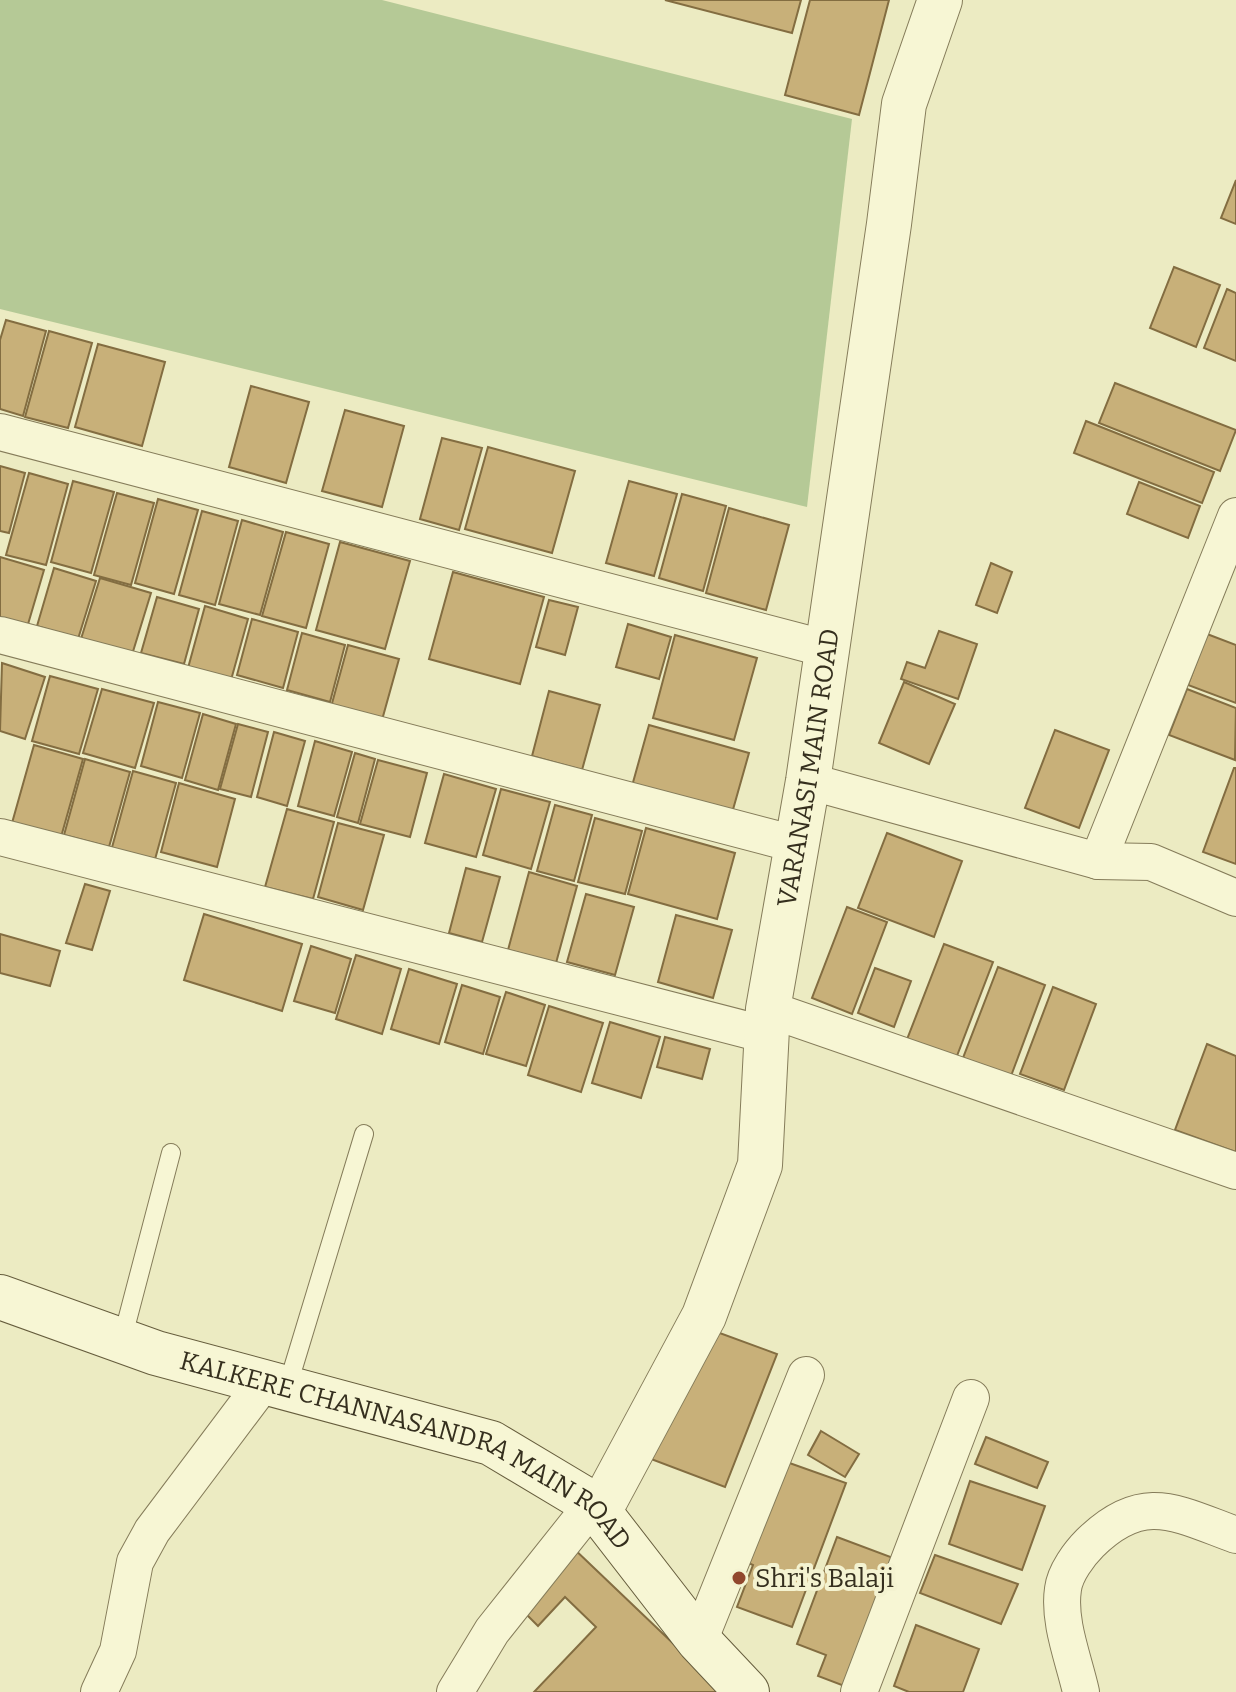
<svg xmlns="http://www.w3.org/2000/svg" width="1236" height="1692" viewBox="0 0 1236 1692" font-family="Bitter,serif">
	<rect width="100%" height="100%" fill="#ecebc2"/>
	<!-- green -->
	<path fill="#b5c996" d="M0,0H382L852,119L807,507L0,309Z"/>
	<!-- building -->
	<g fill="#c8b079" stroke="#836d41" stroke-width="2">
		<path d="M665,0H801L792,33Z"/>
		<path d="M810,0H889L859,115L785,95Z"/>
		<path d="M1236,180V224L1221,218Z"/>
		<path d="M1174,267L1220,285L1196,347L1150,328Z"/>
		<path d="M1227,289L1236,293V361L1204,348Z"/>
		<path d="M6,320L46,331L23,416L0,409V340Z"/>
		<path d="M49,331L92,343L68,428L25,417Z"/>
		<path d="M98,344L165,362L142,446L75,427Z"/>
		<path d="M1115,383L1236,430L1220,471L1099,423Z"/>
		<path d="M251,386L309,402L286,483L229,467Z"/>
		<path d="M345,410L404,426L382,507L322,491Z"/>
		<path d="M1086,421L1214,472L1202,503L1074,453Z"/>
		<path d="M442,438L482,448L459,530L420,519Z"/>
		<path d="M488,447L575,471L552,553L465,529Z"/>
		<path d="M0,466L25,473L9,533L0,531Z"/>
		<path d="M29,473L68,484L46,565L6,555Z"/>
		<path d="M73,481L114,492L91,573L51,562Z"/>
		<path d="M629,481L677,494L654,576L606,563Z"/>
		<path d="M1139,482L1200,506L1188,538L1127,514Z"/>
		<path d="M117,493L154,503L131,585L94,575Z"/>
		<path d="M682,494L726,506L703,591L659,578Z"/>
		<path d="M158,499L198,510L174,594L135,583Z"/>
		<path d="M729,508L789,525L766,610L706,593Z"/>
		<path d="M202,511L238,521L215,605L179,595Z"/>
		<path d="M242,520L283,532L260,615L219,604Z"/>
		<path d="M286,532L329,544L306,628L262,616Z"/>
		<path d="M340,542L410,561L385,649L316,630Z"/>
		<path d="M0,557L44,570L26,631L0,623Z"/>
		<path d="M991,563L1012,572L997,613L976,605Z"/>
		<path d="M54,568L96,581L78,639L37,626Z"/>
		<path d="M453,572L544,597L520,684L429,659Z"/>
		<path d="M100,578L151,593L131,658L80,642Z"/>
		<path d="M157,597L199,609L184,664L141,653Z"/>
		<path d="M549,600L578,607L565,655L536,647Z"/>
		<path d="M205,606L248,619L231,680L188,668Z"/>
		<path d="M252,619L298,632L283,688L237,675Z"/>
		<path d="M628,624L671,637L659,679L616,667Z"/>
		<path d="M939,631L977,644L958,699L901,679L907,662L925,668Z"/>
		<path d="M302,633L345,645L330,702L287,690Z"/>
		<path d="M1207,634L1236,645V703L1188,685Z"/>
		<path d="M675,635L757,658L734,740L653,718Z"/>
		<path d="M348,645L399,659L382,720L331,707Z"/>
		<path d="M2,663L45,677L25,739L0,731Z"/>
		<path d="M50,676L98,689L79,754L32,741Z"/>
		<path d="M904,682L955,704L929,764L879,743Z"/>
		<path d="M102,689L154,703L135,768L83,753Z"/>
		<path d="M1187,689L1236,708L1235,760L1169,735Z"/>
		<path d="M549,691L600,705L582,770L532,756Z"/>
		<path d="M158,702L200,713L182,778L141,766Z"/>
		<path d="M203,714L236,724L218,790L185,780Z"/>
		<path d="M238,724L268,732L251,797L220,789Z"/>
		<path d="M649,725L749,753L732,813L632,786Z"/>
		<path d="M1055,730L1109,750L1079,828L1025,808Z"/>
		<path d="M274,732L305,741L287,806L257,797Z"/>
		<path d="M315,741L352,752L334,816L298,806Z"/>
		<path d="M34,745L83,759L61,837L12,823Z"/>
		<path d="M355,753L375,759L358,823L337,817Z"/>
		<path d="M85,759L130,772L109,847L64,835Z"/>
		<path d="M378,760L427,773L410,837L360,824Z"/>
		<path d="M1234,768H1236V864L1203,852Z"/>
		<path d="M133,771L176,783L154,863L111,851Z"/>
		<path d="M444,774L496,789L476,857L425,843Z"/>
		<path d="M179,783L235,799L217,867L161,852Z"/>
		<path d="M501,789L550,802L531,869L483,855Z"/>
		<path d="M555,805L592,815L574,881L537,871Z"/>
		<path d="M287,809L334,822L313,899L265,887Z"/>
		<path d="M595,818L642,831L625,894L578,882Z"/>
		<path d="M338,823L384,835L363,910L318,897Z"/>
		<path d="M646,828L735,853L717,919L628,894Z"/>
		<path d="M887,833L962,861L934,937L858,908Z"/>
		<path d="M466,868L500,877L482,942L449,933Z"/>
		<path d="M529,872L577,886L556,963L508,950Z"/>
		<path d="M85,884L110,891L92,950L66,943Z"/>
		<path d="M586,894L634,907L615,975L567,962Z"/>
		<path d="M847,907L887,922L852,1014L812,998Z"/>
		<path d="M204,914L302,944L282,1011L184,980Z"/>
		<path d="M676,915L732,930L713,998L658,982Z"/>
		<path d="M0,934L60,951L50,986L0,973Z"/>
		<path d="M944,944L993,962L955,1061L906,1042Z"/>
		<path d="M311,946L351,959L335,1013L294,1001Z"/>
		<path d="M356,955L401,969L382,1034L336,1019Z"/>
		<path d="M998,967L1045,985L1011,1076L963,1058Z"/>
		<path d="M875,968L911,981L894,1027L858,1013Z"/>
		<path d="M409,969L457,984L439,1044L391,1029Z"/>
		<path d="M462,985L500,997L483,1054L445,1042Z"/>
		<path d="M1053,987L1096,1004L1064,1090L1020,1074Z"/>
		<path d="M506,992L545,1005L526,1066L486,1054Z"/>
		<path d="M549,1006L603,1023L581,1092L528,1075Z"/>
		<path d="M610,1022L660,1037L641,1098L592,1083Z"/>
		<path d="M665,1037L710,1049L702,1079L657,1067Z"/>
		<path d="M1207,1044L1236,1056V1152L1175,1130Z"/>
		<path d="M706,1328L777,1354L725,1487L643,1456Z"/>
		<path d="M821,1431L859,1454L845,1477L808,1455Z"/>
		<path d="M986,1437L1048,1462L1037,1488L975,1464Z"/>
		<path d="M781,1460L846,1483L792,1627L737,1607L753,1565L744,1561Z"/>
		<path d="M970,1481L1045,1506L1022,1570L949,1544Z"/>
		<path d="M837,1537L896,1559L847,1687L818,1676L826,1655L797,1644Z"/>
		<path d="M570,1545L724,1692H534L596,1627L565,1597L538,1626L519,1607Z"/>
		<path d="M935,1555L1018,1584L1001,1624L920,1593Z"/>
		<path d="M916,1625L979,1649L963,1692H909L894,1686Z"/>
	</g>
	<g fill="none" stroke-linecap="round" stroke-linejoin="round">
		<!-- service casing -->
		<g stroke="#857c5a" stroke-width="20">
			<g id="service">
				<path d="M122,1340L171,1153"/>
				<path d="M287,1388L364,1134"/>
			</g>
		</g>
		<!-- minor casing -->
		<g stroke="#857c5a" stroke-width="38">
			<g id="minor">
				<path d="M0,432L827,649"/>
				<path d="M0,635L795,844"/>
				<path d="M808,781L1098,861L1151,862L1236,898"/>
				<path d="M0,837L767,1035"/>
				<path d="M1098,861L1236,516"/>
				<path d="M768,1009L1236,1171"/>
				<path d="M699,1641L806,1375"/>
				<path d="M99,1692L118,1651L135,1562L152,1531L264,1382"/>
				<path d="M455,1692L492,1631L593,1504"/>
				<path d="M859,1692L971,1398"/>
				<path d="M1081,1692C1074,1660 1058,1622 1063,1589C1065,1573 1079,1554 1090,1543C1143,1491 1176,1513 1236,1535"/>
			</g>
		</g>
		<!-- tertiary casing -->
		<g stroke="#857c5a" stroke-width="46">
			<g id="tertiary">
				<path id="s1" d="M600,1510L704,1316L760,1165L768,1009L808,781L889,224L904,104L940,0"/>
			</g>
		</g>
		<!-- secondary casing -->
		<g stroke="#665d3d" stroke-width="46">
			<g id="secondary">
				<path id="s2" d="M0,1297L156,1353L491,1443L593,1504L699,1641L747,1692"/>
			</g>
		</g>
		<!-- service -->
		<use href="#service" stroke="#f7f6d4" stroke-width="18"/>
		<!-- minor -->
		<use href="#minor" stroke="#f7f6d4" stroke-width="36"/>
		<!-- tertiary -->
		<use href="#tertiary" stroke="#f7f6d4" stroke-width="44"/>
		<!-- secondary -->
		<use href="#secondary" stroke="#f7f6d4" stroke-width="44"/>
	</g>
	<!-- markers -->
	<circle fill="#91472d" stroke="#f4f3d1" stroke-width="3" cx="739" cy="1578" r="8"/>
	<g text-anchor="middle" stroke-width="8" stroke-linejoin="round" paint-order="stroke">
		<!-- street labels -->
		<g font-size="26" fill="#352f1e" stroke="#f4f3d1">
			<text dy="9" stroke="none"><textPath href="#s1" startOffset="782">VARANASI MAIN ROAD</textPath></text>
			<text dy="9" stroke="none"><textPath href="#s2" startOffset="438">KALKERE CHANNASANDRA MAIN ROAD</textPath></text>
		</g>
		<!-- poi labels -->
		<g font-size="26" fill="#352f1e" stroke="#f4f3d1" text-anchor="start">
			<text x="755" y="1587">Shri's Balaji</text>
		</g>
	</g>
</svg>
